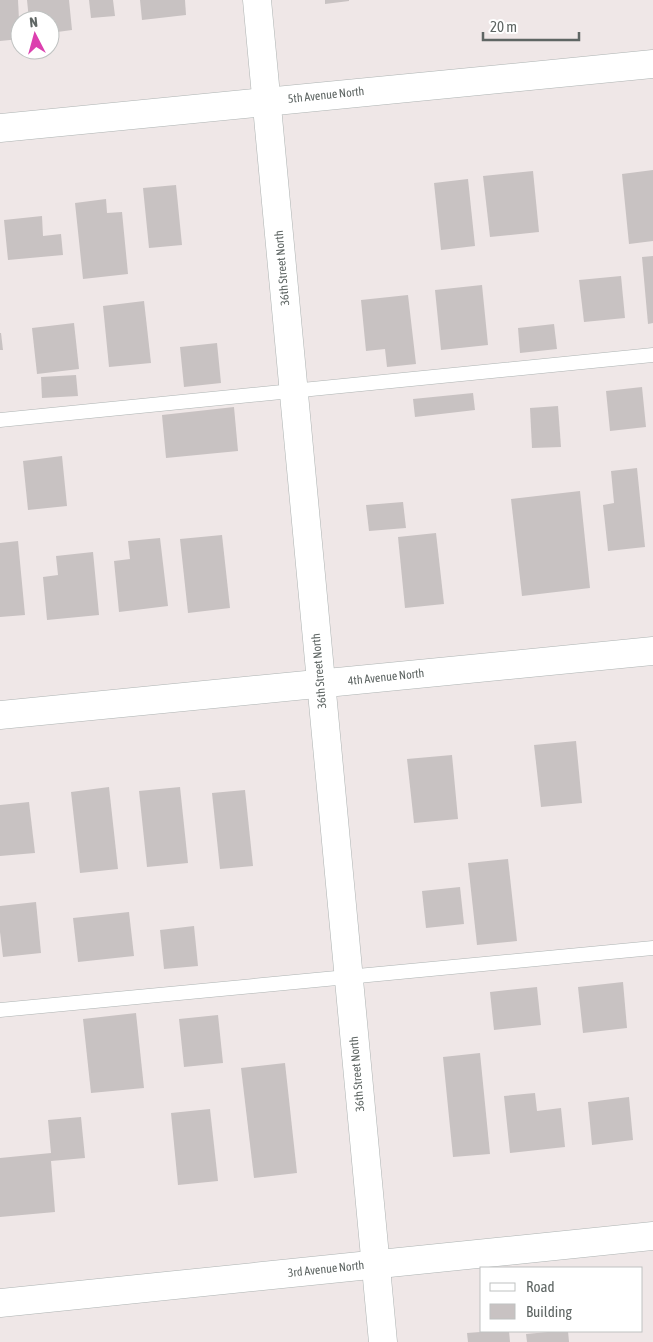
<svg xmlns="http://www.w3.org/2000/svg" width="653" height="1342" viewBox="0 0 653 1342" font-family="'Asap Condensed',sans-serif">
	<rect width="100%" height="100%" fill="#efe7e7"/>
	<!-- building -->
	<g fill="#c8c2c2">
		<path d="M0,0H18L20,39L0,41Z"/>
		<path d="M27,0H69L72,30L50,33V20H29Z"/>
		<path d="M89,0H113L115,16L91,18Z"/>
		<path d="M140,0H185L186,15L142,20Z"/>
		<path d="M325,0H349V1L325,4Z"/>
		<path d="M653,170V241L629,244L622,174Z"/>
		<path d="M533,171L539,232L490,237L483,176Z"/>
		<path d="M468,179L475,246L441,250L434,183Z"/>
		<path d="M176,185L182,245L149,248L143,188Z"/>
		<path d="M106,199L107,213L122,212L128,274L83,279L75,203Z"/>
		<path d="M42,216L43,236L61,234L63,255L8,260L4,220Z"/>
		<path d="M653,256V323L648,324L642,257Z"/>
		<path d="M621,276L625,318L584,322L579,280Z"/>
		<path d="M482,285L488,345L441,350L435,290Z"/>
		<path d="M408,295L416,364L387,367L385,349L366,351L361,300Z"/>
		<path d="M144,301L151,363L109,367L103,306Z"/>
		<path d="M74,323L79,369L37,374L32,328Z"/>
		<path d="M554,324L557,349L520,353L518,328Z"/>
		<path d="M0,333H1L3,350H0Z"/>
		<path d="M217,343L221,383L184,387L180,347Z"/>
		<path d="M76,375L78,396L42,398L41,377Z"/>
		<path d="M642,387L646,427L610,431L606,391Z"/>
		<path d="M473,393L475,410L415,417L413,399Z"/>
		<path d="M558,406L561,447L532,448L530,408Z"/>
		<path d="M234,407L238,451L166,458L162,415Z"/>
		<path d="M62,456L67,506L28,510L23,461Z"/>
		<path d="M637,468L645,547L608,551L603,505L614,503L611,471Z"/>
		<path d="M580,491L590,588L522,596L511,499Z"/>
		<path d="M403,502L406,528L369,531L366,505Z"/>
		<path d="M436,533L444,604L405,608L398,537Z"/>
		<path d="M222,535L230,608L188,613L180,539Z"/>
		<path d="M160,538L168,606L119,612L114,561L130,559L128,541Z"/>
		<path d="M18,541L25,615L0,617V543Z"/>
		<path d="M93,552L99,615L47,620L43,577L58,575L56,556Z"/>
		<path d="M576,741L582,803L541,807L534,745Z"/>
		<path d="M452,755L458,819L414,823L407,759Z"/>
		<path d="M109,787L118,869L80,873L71,792Z"/>
		<path d="M180,787L188,863L147,867L139,791Z"/>
		<path d="M245,790L253,866L220,869L212,793Z"/>
		<path d="M29,802L35,853L0,856V805Z"/>
		<path d="M508,859L517,941L477,945L468,863Z"/>
		<path d="M460,887L464,924L426,928L422,891Z"/>
		<path d="M36,902L41,953L3,957L0,932V906Z"/>
		<path d="M129,912L134,956L78,962L73,918Z"/>
		<path d="M194,926L198,966L164,969L160,930Z"/>
		<path d="M623,982L627,1028L583,1033L578,987Z"/>
		<path d="M537,987L541,1025L494,1030L490,992Z"/>
		<path d="M136,1013L144,1088L91,1093L83,1019Z"/>
		<path d="M218,1015L223,1063L184,1067L179,1019Z"/>
		<path d="M480,1053L490,1154L453,1157L443,1057Z"/>
		<path d="M285,1063L297,1173L254,1178L241,1068Z"/>
		<path d="M535,1093L537,1111L561,1108L565,1147L510,1153L504,1096Z"/>
		<path d="M629,1097L633,1140L592,1145L588,1102Z"/>
		<path d="M210,1109L218,1181L178,1185L171,1113Z"/>
		<path d="M81,1117L85,1158L51,1161L55,1212L0,1217V1158L51,1153L48,1120Z"/>
		<path d="M493,1331H509L510,1342H468L467,1333Z"/>
		<path d="M559,1331H568L569,1342H527L526,1334Z"/>
	</g>
	<g fill="none" stroke-linecap="round" stroke-linejoin="round">
		<!-- lane casing -->
		<g stroke="#adb3b2" stroke-width="15">
			<g id="lane">
				<path d="M0,420L653,355"/>
				<path d="M0,1010L653,948"/>
			</g>
		</g>
		<!-- street casing -->
		<g stroke="#adb3b2" stroke-width="29">
			<g id="street">
				<path d="M257,0L383,1342"/>
				<path d="M0,128L653,64"/>
				<path d="M0,715L653,651"/>
				<path d="M0,1303L653,1236"/>
			</g>
		</g>
		<!-- lane -->
		<use href="#lane" stroke="#fff" stroke-width="14"/>
		<!-- street -->
		<use href="#street" stroke="#fff" stroke-width="28"/>
	</g>
	<g text-anchor="middle" stroke-width="4" stroke-linejoin="round" paint-order="stroke">
		<!-- street labels -->
		<g font-size="12" fill="#5f6664" stroke="#fff">
			<text transform="translate(326 95) rotate(-6)" y="4">5th Avenue North</text>
			<text transform="translate(282 268) rotate(-95)" y="4">36th Street North</text>
			<text transform="translate(319 671) rotate(-95)" y="4">36th Street North</text>
			<text transform="translate(386 677) rotate(-6)" y="4">4th Avenue North</text>
			<text transform="translate(357 1074) rotate(-95)" y="4">36th Street North</text>
			<text transform="translate(326 1269) rotate(-6)" y="4">3rd Avenue North</text>
		</g>
	</g>
	<!-- legend -->
	<rect x="480" y="1267" width="162" height="65" fill="#ffffff" stroke="#bfc2c1"/>
	<rect x="490" y="1283" width="25" height="8" fill="#ffffff" stroke="#bfc2c1"/>
	<text x="526" y="1292" font-size="15" fill="#5f6664">Road</text>
	<rect x="490" y="1304" width="25" height="15" fill="#c8c2c2" stroke="#bfc2c1"/>
	<text x="526" y="1317" font-size="15" fill="#5f6664">Building</text>
	<!-- north arrow -->
	<g transform="translate(35 35) rotate(354)"><circle r="24" fill="#ffffff" stroke="#bfc2c1"/>
	<path d="M0-4L9 19L0 12L-9 19Z" fill="#dc40af"/>
	<text y="-8" font-size="14" font-weight="bold" text-anchor="middle" fill="#5f6664">N</text>
	</g>
	<!-- scale -->
	<path d="M483 32v8h96v-8" fill="none" stroke="#5f6664" stroke-width="2.5"/>
	<text x="490" y="32" font-size="15" fill="#5f6664" stroke="#ffffff" stroke-width="4" paint-order="stroke">20 m</text>
</svg>
